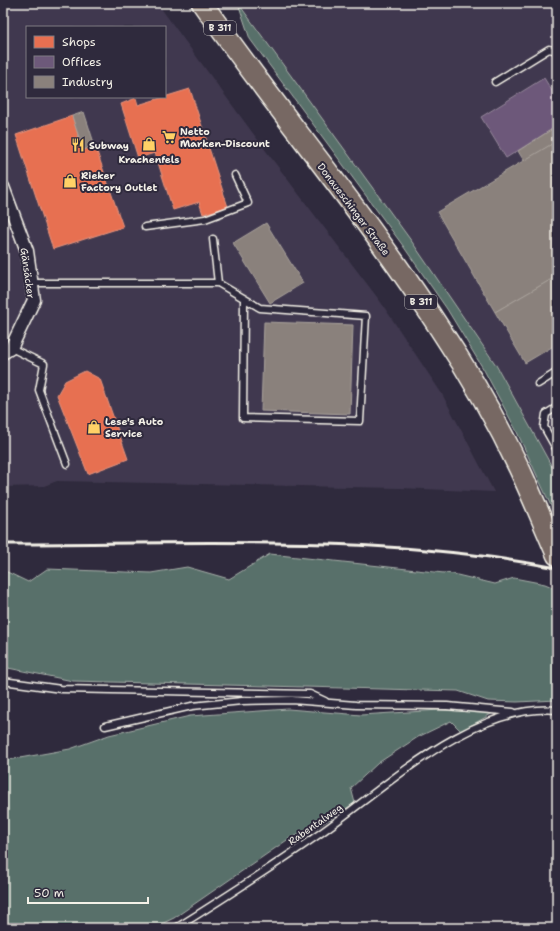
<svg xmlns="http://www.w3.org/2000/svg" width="560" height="931" viewBox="0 0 560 931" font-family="'Shantell Sans',sans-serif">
	<rect width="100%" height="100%" fill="#2f2a3d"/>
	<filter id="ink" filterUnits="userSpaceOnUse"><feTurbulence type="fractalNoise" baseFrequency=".025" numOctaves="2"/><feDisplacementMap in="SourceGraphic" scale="8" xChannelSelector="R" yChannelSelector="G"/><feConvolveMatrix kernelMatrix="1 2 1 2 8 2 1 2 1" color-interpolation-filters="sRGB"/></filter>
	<g filter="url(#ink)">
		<!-- built -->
		<g fill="#40394f" fill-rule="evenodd">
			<path d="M3,3H157L269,155L380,301L442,394L494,492L400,488L57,481L44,486L3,487ZM27,27H165V97H27Z"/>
			<path d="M239,3H557V476L496,365Z"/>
		</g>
		<!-- green -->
		<g fill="#596f6a" stroke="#a6b0a9">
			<path d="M238,3L412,242L496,365L557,476V519L516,430L484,370L447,309L401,243L250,39Z"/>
			<path d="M270,554L453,574L495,584L514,578L545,584L557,589V700L517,702L488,701L458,691L73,681L3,667V570L28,582L47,569L151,573L187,567L229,579Z"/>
			<path d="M288,709L361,715L440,710L493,713L461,731L451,721L418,737L378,763L351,788L355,803L314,829L290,838L174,918L153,928H3V761L70,749L109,735L190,716Z"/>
		</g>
		<!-- shops -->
		<g fill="#e76f51" stroke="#eb967e">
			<path d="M190,89L228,207L203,214L199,202L173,210L155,153L138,158L121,104L136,98L138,105Z"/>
			<path d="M72,116L83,150L95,146L123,227L53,249L16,135Z"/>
			<path d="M85,371L100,379L128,459L88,474L57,395L65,381Z"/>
		</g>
		<!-- offices -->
		<path fill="#6d597a" stroke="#96879b" d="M544,78L557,99V126L506,158L481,117Z"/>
		<!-- industry -->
		<g fill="#8a817c" stroke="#aaa39c">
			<path d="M84,112L95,146L83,150L72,116Z"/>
			<path d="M557,126V141L524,161L518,151Z"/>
			<path d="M557,141V276L495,312L437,212Z"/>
			<path d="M266,223L303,283L270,303L233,243Z"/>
			<path d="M557,276V344L525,363L495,312Z"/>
			<path d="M264,322L353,325L350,414L261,411Z"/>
		</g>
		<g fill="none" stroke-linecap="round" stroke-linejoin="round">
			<!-- service casing -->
			<g stroke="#f4f1e8" stroke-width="9">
				<g id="service">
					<path d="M495,82L549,49L557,51"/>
					<path d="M145,227L205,219L248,203L235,175"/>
					<path d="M213,239L218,283"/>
					<path d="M32,283H218L260,308L366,316L360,421L243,418L244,299"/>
					<path d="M11,348L44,364L39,390L67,464"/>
					<path d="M538,384L557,372"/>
					<path d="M557,407L546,414L544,427L557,450"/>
					<path d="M3,681L61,689L310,694L325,701"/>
					<path d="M105,726L192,706L242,701L292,700L356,705L447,706L513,712"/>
					<path d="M176,928C224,898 272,867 318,835C384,789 472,703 557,710"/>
				</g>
			</g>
			<!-- minor casing -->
			<g stroke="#f4f1e8" stroke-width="15">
				<path id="minor" d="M3,187L27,251L34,300L11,348L3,353"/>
			</g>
			<!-- primary casing -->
			<g stroke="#f4f1e8" stroke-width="23">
				<path id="primary" d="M202,3C279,113 367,216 440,329C470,374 497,421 520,470C533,498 545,527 557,555"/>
			</g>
			<!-- service -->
			<use href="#service" stroke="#2f2a3d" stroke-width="6"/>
			<!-- minor -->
			<use href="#minor" stroke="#2f2a3d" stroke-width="12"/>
			<!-- primary -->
			<use href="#primary" stroke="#776864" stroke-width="20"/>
			<!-- rail -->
			<path stroke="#f4f1e8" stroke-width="3" d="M3,544C187,544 376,533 557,568"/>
		</g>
	</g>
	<!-- icons -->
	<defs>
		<g id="supermarket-bare" transform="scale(1.08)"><path d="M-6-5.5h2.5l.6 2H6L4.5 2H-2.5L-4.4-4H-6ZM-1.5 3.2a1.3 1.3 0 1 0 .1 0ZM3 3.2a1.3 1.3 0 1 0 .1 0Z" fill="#ffd166" stroke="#2f2a3d" stroke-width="2.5" paint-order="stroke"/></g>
		<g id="shop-bare" transform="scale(1.08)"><path d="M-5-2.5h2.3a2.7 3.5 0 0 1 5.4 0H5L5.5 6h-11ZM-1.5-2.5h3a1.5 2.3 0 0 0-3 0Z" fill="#ffd166" stroke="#2f2a3d" stroke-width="2.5" paint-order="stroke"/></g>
		<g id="restaurant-bare" transform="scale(1.08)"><path d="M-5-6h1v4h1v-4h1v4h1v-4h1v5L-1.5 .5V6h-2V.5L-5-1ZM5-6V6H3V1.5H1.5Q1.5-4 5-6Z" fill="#ffd166" stroke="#2f2a3d" stroke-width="2.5" paint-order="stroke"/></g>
	</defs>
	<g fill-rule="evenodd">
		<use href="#supermarket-bare" x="169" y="137"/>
		<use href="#shop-bare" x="149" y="144"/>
		<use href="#restaurant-bare" x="78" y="145"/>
		<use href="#shop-bare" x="70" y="181"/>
		<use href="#shop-bare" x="94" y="427"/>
	</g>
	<g text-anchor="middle" stroke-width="4" stroke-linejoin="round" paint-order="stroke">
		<!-- shield labels -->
		<g fill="#2f2a3d" stroke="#b9b5b5" stroke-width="1">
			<rect x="204" y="21" width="32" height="14" rx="3"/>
			<rect x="405" y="295" width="32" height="14" rx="3"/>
		</g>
		<g font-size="9" font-weight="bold" fill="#f4f1e8">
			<text x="220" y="31">B 311</text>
			<text x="421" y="305">B 311</text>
		</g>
		<!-- poi labels -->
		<g font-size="10" font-weight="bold" fill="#f4f1e8" stroke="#2f2a3d" text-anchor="start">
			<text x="180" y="135">Netto<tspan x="180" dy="12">Marken-Discount</tspan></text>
			<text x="89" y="149">Subway</text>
			<text x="149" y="163" text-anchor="middle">Krachenfels</text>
			<text x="81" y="179">Rieker<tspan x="81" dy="12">Factory Outlet</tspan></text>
			<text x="105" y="425">Lese's Auto<tspan x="105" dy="12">Service</tspan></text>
		</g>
		<!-- street labels -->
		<g font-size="10" fill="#f4f1e8" stroke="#2f2a3d">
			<text transform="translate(354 209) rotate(53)" y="4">Donaueschinger Straße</text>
			<text transform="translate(28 273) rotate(82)" y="4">Gänsäcker</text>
			<text transform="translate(315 824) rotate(-35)" y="4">Rabentalweg</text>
		</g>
	</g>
	<!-- margin -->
	<rect width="560" height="931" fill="none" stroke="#2f2a3d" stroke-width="16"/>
	<rect x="8" y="8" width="544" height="915" fill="none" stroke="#f4f1e8" stroke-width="1.5" filter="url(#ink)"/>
	<!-- legend -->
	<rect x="26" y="26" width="140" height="72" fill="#2f2a3d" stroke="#7e7a81"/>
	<rect x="34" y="36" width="20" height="12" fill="#e76f51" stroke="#7e7a81"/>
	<text x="62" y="46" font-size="12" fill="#f4f1e8">Shops</text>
	<rect x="34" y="56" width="20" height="12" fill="#6d597a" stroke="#7e7a81"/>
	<text x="62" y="66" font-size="12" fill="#f4f1e8">Offices</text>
	<rect x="34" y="76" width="20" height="12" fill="#8a817c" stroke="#7e7a81"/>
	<text x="62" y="86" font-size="12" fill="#f4f1e8">Industry</text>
	<!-- scale -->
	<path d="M28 897v6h120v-6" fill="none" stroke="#f4f1e8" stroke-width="2"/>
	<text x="34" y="897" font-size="12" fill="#f4f1e8" stroke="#2f2a3d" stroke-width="3" paint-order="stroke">50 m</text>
</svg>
